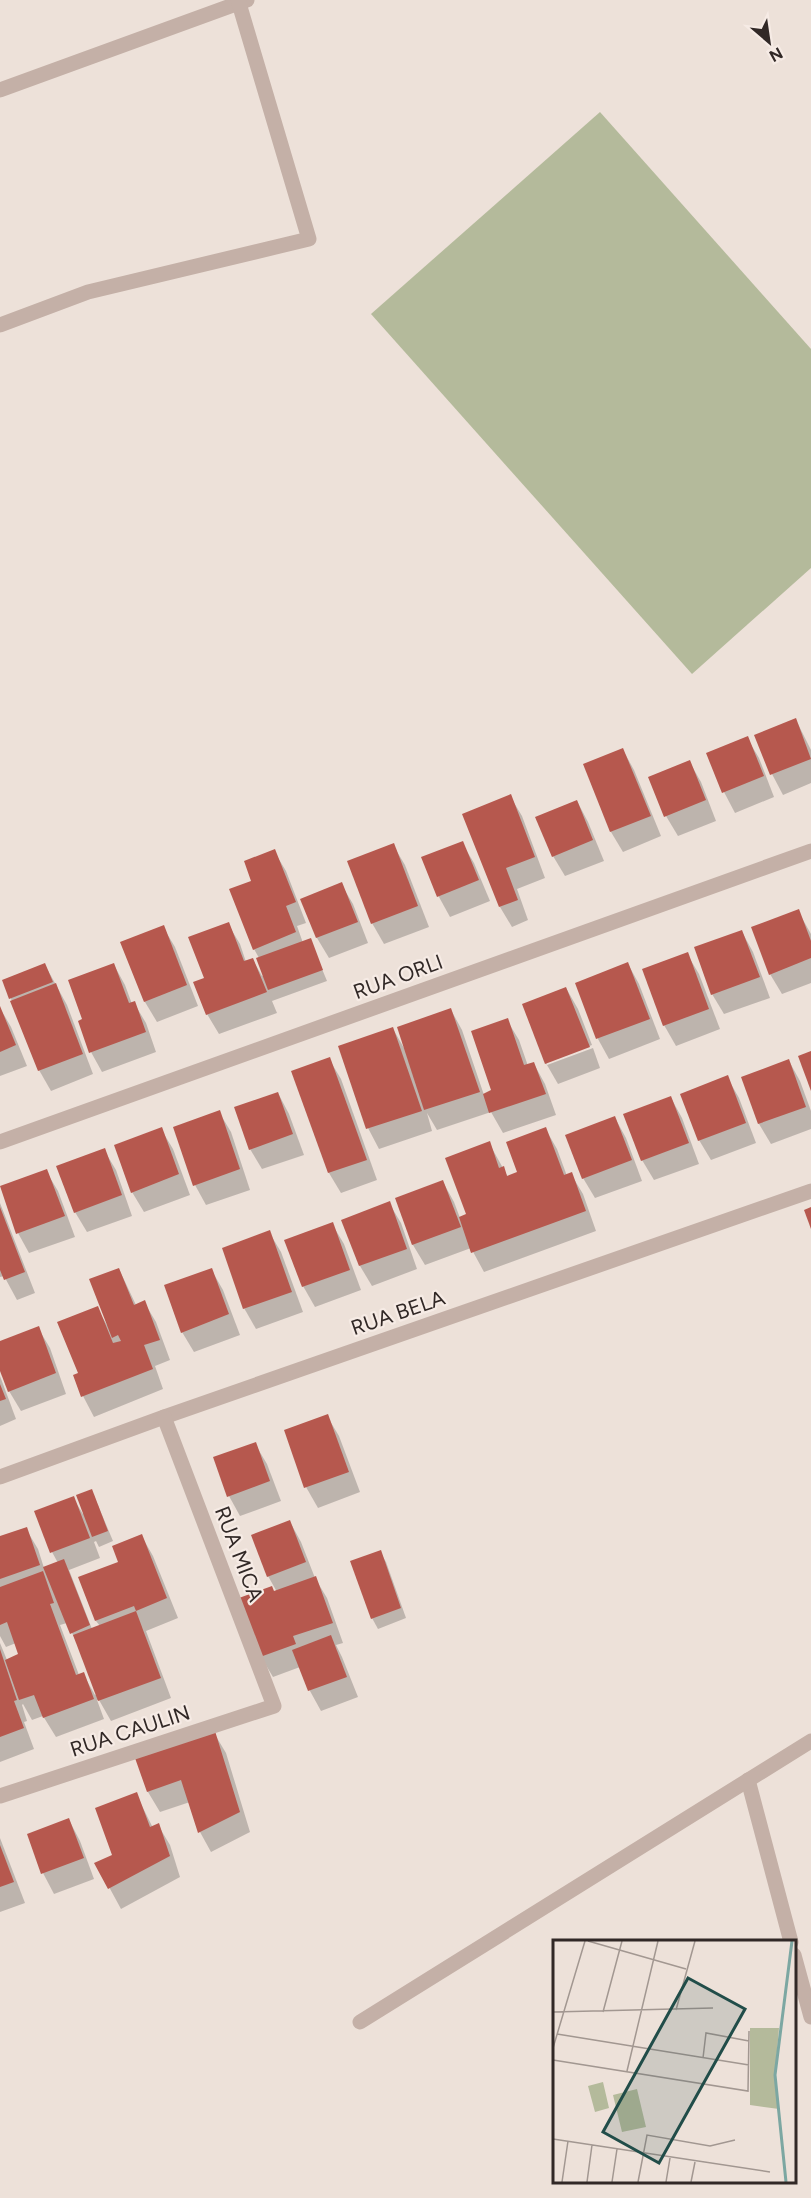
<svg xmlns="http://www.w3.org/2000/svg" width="811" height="2198" viewBox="0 0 811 2198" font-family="Figtree,sans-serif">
	<rect width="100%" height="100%" fill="#ede1d9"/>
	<!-- green -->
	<path fill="#b4ba9b" d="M600,112L811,349V568L692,674L371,314Z"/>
	<!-- shadow -->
	<g fill="#0003" fill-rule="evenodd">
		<path d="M796,720L811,750V783L783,795L772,774L756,736Z"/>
		<path d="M747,738L759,758L774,797L735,813L724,792L708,754Z"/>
		<path d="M623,750L634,770L661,836L623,852L611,832L585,765Z"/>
		<path d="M689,761L701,782L716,821L678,836L666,816Z"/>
		<path d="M510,796L522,816L545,878L517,889L528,920L512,927L500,907Z"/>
		<path d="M577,801L588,822L604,861L565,876L553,856Z"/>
		<path d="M462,843L474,863L490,901L450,917L439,897L423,858Z"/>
		<path d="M393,845L405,865L429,927L384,944L372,923Z"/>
		<path d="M274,851L286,871L306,923L297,926L303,943L310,940L327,981L272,1001L277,1013L219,1034L207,1014L206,979L228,924L240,944L246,962L253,960L262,976L264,975L259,958L254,949L253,882Z"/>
		<path d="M341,884L353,904L368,943L329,958L317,938L302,900Z"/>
		<path d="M798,911L811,934V983L782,994L770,974Z"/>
		<path d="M163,927L175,947L198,1006L157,1022L145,1002L122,943Z"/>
		<path d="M742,932L753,952L770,998L724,1014L712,994Z"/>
		<path d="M687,954L699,974L720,1029L676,1046L664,1025Z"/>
		<path d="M628,964L639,984L660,1039L609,1059L598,1039L577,984Z"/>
		<path d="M45,965L67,1005L93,1074L51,1091L39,1070L4,981Z"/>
		<path d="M114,965L125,985L132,1004L134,1003L146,1023L156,1052L102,1072L91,1052L84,1020Z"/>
		<path d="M566,988L578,1009L592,1045L547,1062V1065L524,1005Z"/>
		<path d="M0,1008L11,1027L27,1066L0,1076Z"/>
		<path d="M451,1010L462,1030L484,1095L493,1091L507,1020L519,1040L528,1066L534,1064L545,1084L556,1115L503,1133L491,1112L437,1130L427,1113L432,1131L379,1149L368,1128L393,1029L404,1048Z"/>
		<path d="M593,1048L600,1068L558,1084L547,1065Z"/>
		<path d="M329,1059L341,1079L377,1180L341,1193L329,1173L293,1071Z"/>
		<path d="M789,1061L800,1081L811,1111V1129L771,1144L759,1124L743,1078Z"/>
		<path d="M727,1077L739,1098L756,1143L711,1160L699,1140Z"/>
		<path d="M278,1093L289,1114L304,1155L262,1169L250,1149Z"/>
		<path d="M671,1098L682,1118L699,1164L654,1180L642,1160Z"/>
		<path d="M219,1112L231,1132L250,1190L206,1205L195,1185Z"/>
		<path d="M615,1118L626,1138L642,1181L595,1198L583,1178Z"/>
		<path d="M545,1128L557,1149L567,1176L571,1174L583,1194L596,1231L484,1272L471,1248L425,1265L413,1245L396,1199L443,1182L454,1202L460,1218L468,1215L489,1143L508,1177L519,1173Z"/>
		<path d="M161,1129L173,1149L190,1195L144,1212L132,1192Z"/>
		<path d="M104,1150L116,1170L132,1216L87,1232L75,1212Z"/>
		<path d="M46,1171L58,1191L75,1237L29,1253L18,1233Z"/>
		<path d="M0,1203L35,1293L17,1300L4,1276L0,1277Z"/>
		<path d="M389,1203L401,1223L417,1269L372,1286L360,1266L343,1221Z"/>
		<path d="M332,1224L344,1244L361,1290L315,1307L303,1286Z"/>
		<path d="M269,1232L281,1252L303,1312L256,1329L244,1308Z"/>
		<path d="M119,1269L136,1305L144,1302L156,1322L170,1360L155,1366L163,1389L94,1417L83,1396L75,1376L80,1374L97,1308L107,1325Z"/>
		<path d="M211,1269L223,1290L240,1335L194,1352L182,1332Z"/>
		<path d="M38,1328L50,1348L66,1394L21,1411L9,1391L0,1366V1342Z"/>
		<path d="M0,1376L16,1419L0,1426Z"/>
		<path d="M327,1416L339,1436L360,1492L318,1508L306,1487L286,1430Z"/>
		<path d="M255,1444L267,1464L281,1501L240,1516L229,1496Z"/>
		<path d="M92,1491L113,1541L99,1547L96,1541L94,1542L100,1558L69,1570L92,1629L100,1626L96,1621L120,1562L141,1535L153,1556L178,1618L146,1631L171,1698L111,1721L99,1700H97L104,1719L56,1737L43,1716L32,1720L23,1704L22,1705L27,1721L24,1722L34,1749L0,1762V1643L7,1660L20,1655L16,1643L6,1647L0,1636V1538L26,1529L38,1549L44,1568L58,1563L52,1552L73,1498L83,1514ZM67,1623L77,1643L97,1694L95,1695L83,1674L79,1675L60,1625Z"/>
		<path d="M290,1522L301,1542L315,1578L327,1598L343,1643L336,1645L342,1657L358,1697L321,1711L310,1691L300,1667L273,1677L261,1657L274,1593L277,1592L268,1576Z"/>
		<path d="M380,1552L386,1562L406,1618L378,1629L372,1618Z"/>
		<path d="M214,1733L226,1753L250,1832L211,1852L200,1832L190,1802L160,1812L148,1792L137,1759Z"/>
		<path d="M136,1794L153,1828L158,1825L170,1845L180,1877L121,1909L96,1863L114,1856Z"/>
		<path d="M69,1820L80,1841L94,1879L54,1894L43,1873Z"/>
		<path d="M0,1838L25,1903L0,1912Z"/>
	</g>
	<!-- building -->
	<g fill="#b6584e">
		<path d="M796,718L811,759L770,775L754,735Z"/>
		<path d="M748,736L764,776L722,793L706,753Z"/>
		<path d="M623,748L651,816L610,832L583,764Z"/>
		<path d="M690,760L706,800L664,817L648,777Z"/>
		<path d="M511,794L535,857L506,868L518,900L499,907L462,814Z"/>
		<path d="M577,800L593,840L552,857L535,817Z"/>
		<path d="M463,841L479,880L437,897L421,857Z"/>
		<path d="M394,843L418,906L371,924L347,861Z"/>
		<path d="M275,849L296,902L286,906L296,932L253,950L229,889L251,881L244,861Z"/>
		<path d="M342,882L358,922L316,938L300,899Z"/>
		<path d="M799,909L811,941V958L769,975L751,927Z"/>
		<path d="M229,922L244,961L253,958L267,992L206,1015L193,982L204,978L188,937Z"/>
		<path d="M164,925L187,985L144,1002L120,942Z"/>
		<path d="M742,930L760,977L711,995L694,947Z"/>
		<path d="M311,938L323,970L268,990L256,958Z"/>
		<path d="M688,952L709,1009L663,1026L642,969Z"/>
		<path d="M628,962L650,1019L596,1039L575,983Z"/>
		<path d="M45,963L53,982L9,999L2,980Z"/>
		<path d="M114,963L129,1003L135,1001L146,1032L89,1053L78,1021L82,1019L68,980Z"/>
		<path d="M56,983L83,1054L38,1071L10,1001Z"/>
		<path d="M566,987L590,1047L545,1064L522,1004Z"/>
		<path d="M0,1006L16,1045L0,1052Z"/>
		<path d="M451,1008L480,1092L424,1110L397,1027Z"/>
		<path d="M508,1018L524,1065L534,1062L546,1094L489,1113L483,1094L491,1090L471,1031Z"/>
		<path d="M393,1027L422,1111L366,1129L338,1046Z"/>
		<path d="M811,1051V1091L798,1056Z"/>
		<path d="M330,1057L367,1160L328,1173L291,1071Z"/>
		<path d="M789,1059L806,1107L758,1124L741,1077Z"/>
		<path d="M728,1075L746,1123L698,1141L680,1094Z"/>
		<path d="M278,1092L293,1134L249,1150L234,1107Z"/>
		<path d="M671,1096L689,1143L641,1161L623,1114Z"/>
		<path d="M220,1110L240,1169L193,1186L173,1127Z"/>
		<path d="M615,1116L632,1160L582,1179L565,1135Z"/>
		<path d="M162,1127L179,1174L131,1193L114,1145Z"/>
		<path d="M546,1127L564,1175L572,1172L586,1211L471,1253L459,1217L466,1214L445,1158L490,1141L499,1168L504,1166L507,1176L517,1172L506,1142Z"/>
		<path d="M105,1148L122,1195L74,1213L56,1166Z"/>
		<path d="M47,1169L65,1216L16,1234L0,1186Z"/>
		<path d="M443,1180L461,1227L412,1245L395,1198Z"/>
		<path d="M390,1201L407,1249L359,1266L341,1220Z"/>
		<path d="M0,1207L25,1272L4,1280L0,1270Z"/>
		<path d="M811,1207V1229L804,1210Z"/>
		<path d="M333,1222L350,1270L302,1287L284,1240Z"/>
		<path d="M270,1230L292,1292L243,1309L222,1248Z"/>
		<path d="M119,1268L134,1305L145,1300L160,1340L144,1345L153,1369L81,1397L73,1375L78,1373L57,1322L98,1306L113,1343L121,1341L118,1335L112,1338L89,1279Z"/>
		<path d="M212,1268L229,1314L181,1333L164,1285Z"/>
		<path d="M39,1326L56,1373L8,1392L0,1371V1341Z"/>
		<path d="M0,1384L6,1399L0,1401Z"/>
		<path d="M328,1414L349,1472L304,1488L284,1430Z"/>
		<path d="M256,1442L270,1481L227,1497L213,1457Z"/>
		<path d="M92,1489L108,1531L92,1537L76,1495Z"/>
		<path d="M74,1496L90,1538L50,1553L34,1511Z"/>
		<path d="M290,1520L306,1562L267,1577L251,1535Z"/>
		<path d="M27,1527L40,1565L0,1579V1536Z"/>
		<path d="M142,1534L167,1598L136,1611L134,1606L95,1621L78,1577L118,1562L112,1546Z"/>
		<path d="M381,1550L401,1608L371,1619L350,1561Z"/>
		<path d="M64,1559L90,1625L70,1634L43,1567Z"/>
		<path d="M43,1571L54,1603L50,1604L76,1675L84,1672L94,1699L43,1718L34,1695L19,1700L5,1660L18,1654L7,1622L0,1625V1587Z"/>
		<path d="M316,1576L333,1623L293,1636L296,1644L260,1657L239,1598L272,1586L274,1591Z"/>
		<path d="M136,1611L161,1678L98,1701L73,1635Z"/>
		<path d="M331,1635L347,1677L308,1691L292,1650Z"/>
		<path d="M0,1649L17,1700L14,1701L24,1728L0,1737Z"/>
		<path d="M215,1731L240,1812L198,1833L181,1780L147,1792L135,1758Z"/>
		<path d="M137,1792L150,1827L159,1823L170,1856L108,1889L94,1863L112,1855L95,1808Z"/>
		<path d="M69,1818L84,1858L41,1874L27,1834Z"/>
		<path d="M0,1845L14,1882L0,1887Z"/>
	</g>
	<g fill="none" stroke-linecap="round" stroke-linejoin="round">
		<!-- minor -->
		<g stroke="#c4b0a7" stroke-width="15">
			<path d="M0,90L247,0"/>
			<path d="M0,325L88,292L309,239L238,0"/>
			<path d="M0,1142L811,851"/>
			<path d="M0,1477L164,1417L811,1191"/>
			<path d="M748,1780L791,1942"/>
			<path d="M0,1796L274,1706L164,1417"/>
			<path d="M794,1955L811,2017"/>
			<path d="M360,2022L811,1741"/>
		</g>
	</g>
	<g text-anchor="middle" stroke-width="4.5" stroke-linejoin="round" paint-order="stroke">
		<!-- street labels -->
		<g font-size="21" fill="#312826" stroke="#f6ebe5">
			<text transform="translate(398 977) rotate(-20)" y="7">RUA ORLI</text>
			<text transform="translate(398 1313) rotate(-19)" y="7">RUA BELA</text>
			<text transform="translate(239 1554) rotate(69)" y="7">RUA MICA</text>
			<text transform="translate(130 1731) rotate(-18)" y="7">RUA CAULIN</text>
		</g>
	</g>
	<!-- overview -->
	<g transform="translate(553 1940)">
		<rect width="243" height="243" fill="#ede1d9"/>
		<path d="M197,88H226L222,135L226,169L197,165ZM50,142L56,168L42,172L35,146ZM84,149L93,187L69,192L60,155Z" fill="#b4ba9b"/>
		<path fill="none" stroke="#7ca7a2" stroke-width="3" d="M233,242L222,135L239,1"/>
		<path fill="none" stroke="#a29791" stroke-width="1.5" d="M35,1L133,29M123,70L142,1M0,72L160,68M50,72L69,1M4,94L196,125M0,108L32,1M150,118L153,93L196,101M0,120L195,151L196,91M74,131L105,1M0,199L217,232M9,242L15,201M34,242L39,205M59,242L64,209M85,242L94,195L157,206L182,200M113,242L117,218M138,242L142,222"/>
		<path fill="#214d49" fill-opacity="0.15" stroke="#214d49" stroke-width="3" d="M135,38L192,69L106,223L50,192Z"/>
		<rect width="243" height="243" fill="none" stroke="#312826" stroke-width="3"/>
	</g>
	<!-- north arrow -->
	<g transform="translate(769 42) rotate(151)" stroke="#f6ebe5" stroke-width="4.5" paint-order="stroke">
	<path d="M0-4.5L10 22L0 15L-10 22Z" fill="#312826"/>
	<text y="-9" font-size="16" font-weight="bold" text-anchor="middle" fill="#312826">N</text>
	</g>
</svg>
